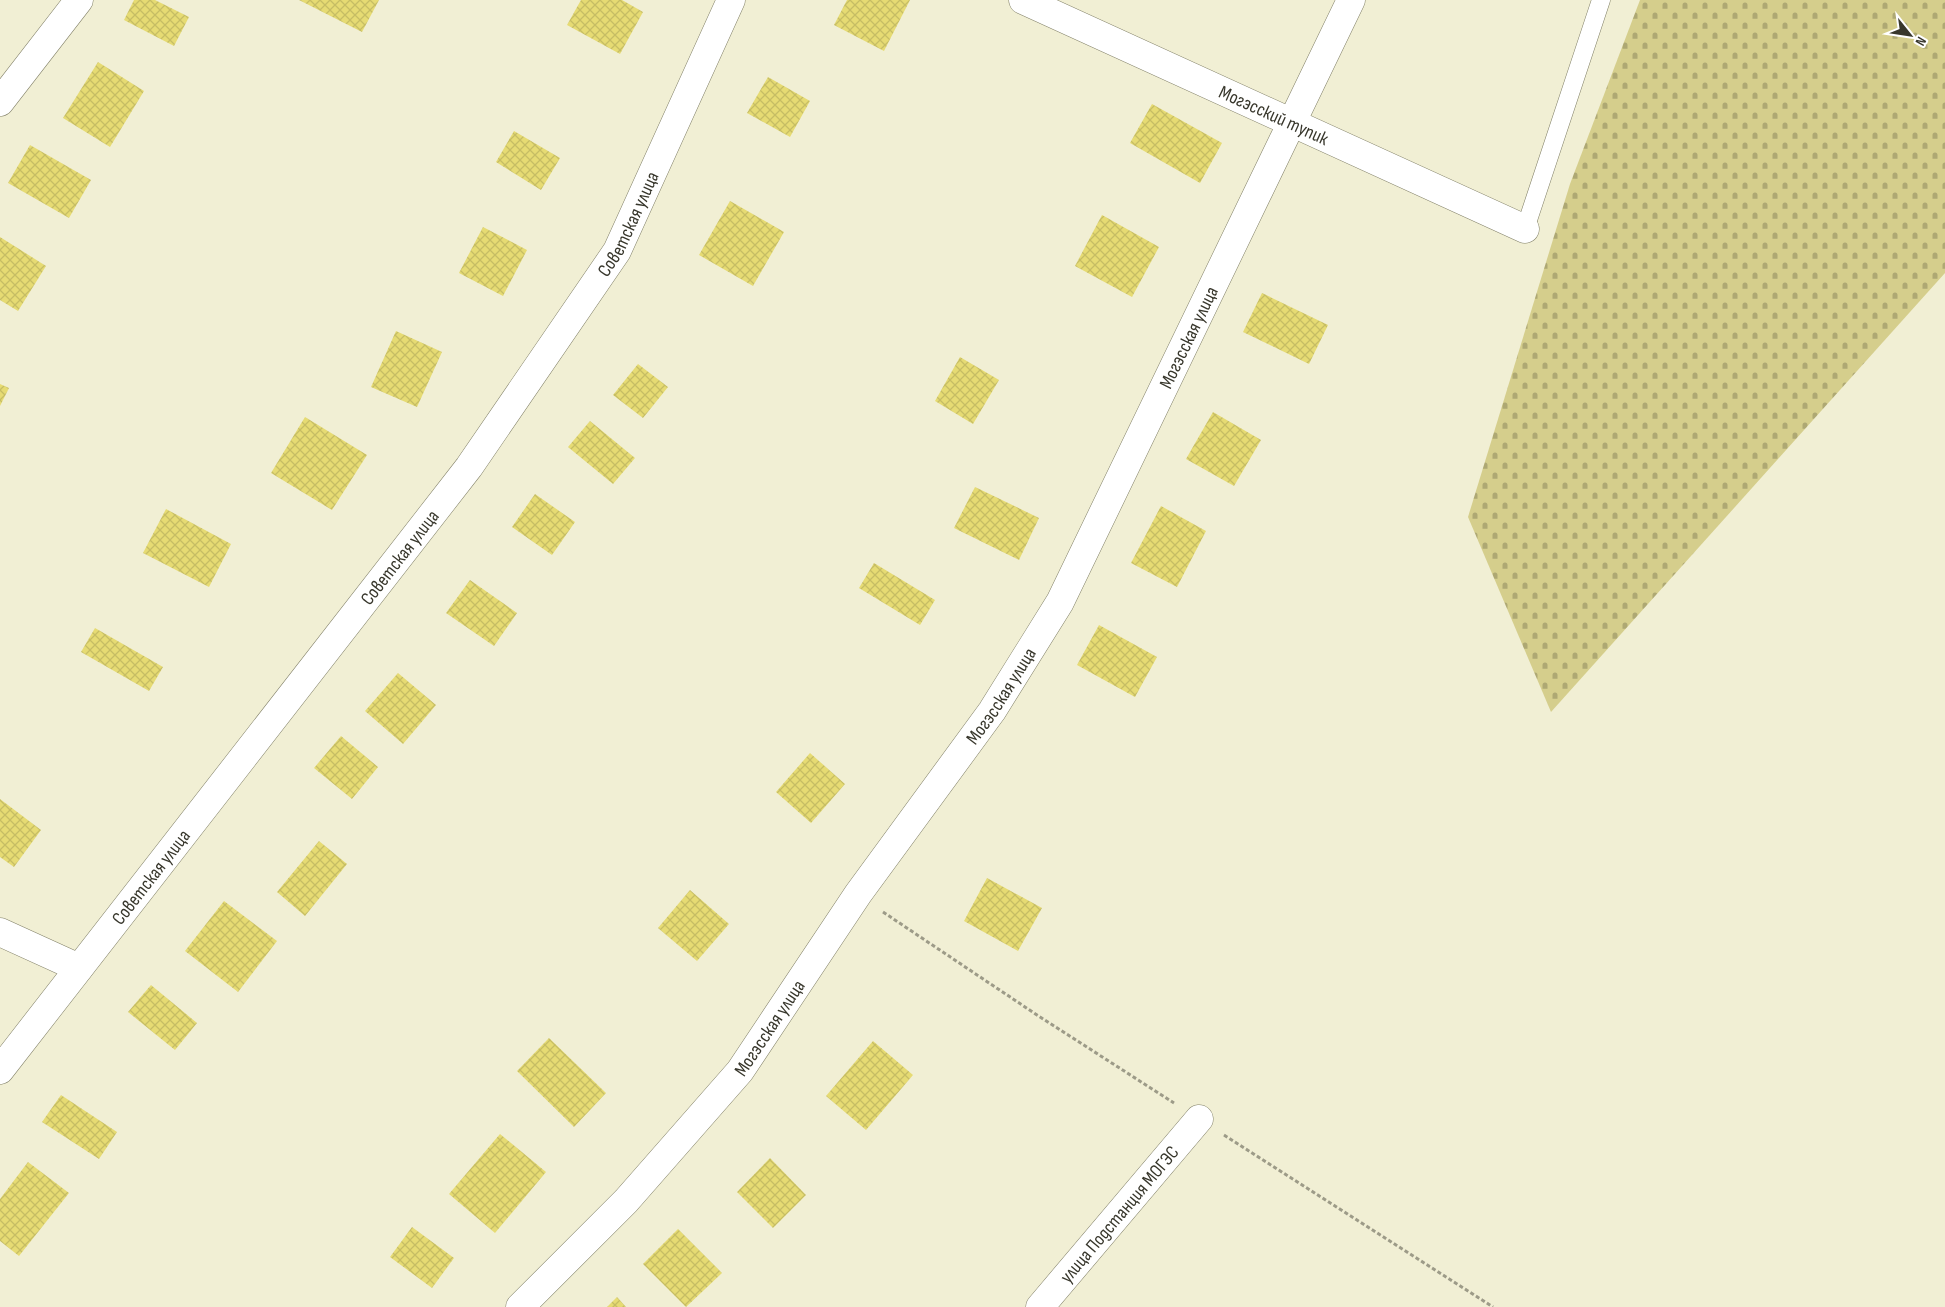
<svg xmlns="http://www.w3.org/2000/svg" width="1945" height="1307" viewBox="0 0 1945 1307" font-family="'Sofia Sans Condensed',sans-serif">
	<defs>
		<pattern id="cemetery-stones" width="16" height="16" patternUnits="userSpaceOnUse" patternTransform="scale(1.25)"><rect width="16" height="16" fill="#d5ce8c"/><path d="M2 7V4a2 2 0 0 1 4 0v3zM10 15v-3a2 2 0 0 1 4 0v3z" fill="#aea873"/></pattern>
		<pattern id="building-cross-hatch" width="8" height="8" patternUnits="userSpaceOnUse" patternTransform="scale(1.25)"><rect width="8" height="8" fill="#e6db73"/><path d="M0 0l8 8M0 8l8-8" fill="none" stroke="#c6bd64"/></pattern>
	</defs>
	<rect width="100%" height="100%" fill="#f1efd4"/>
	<!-- cemetery -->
	<path fill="url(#cemetery-stones)" d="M1640,0H1945V273L1551,712L1468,517L1570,184Z"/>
	<!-- building -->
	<g fill="url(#building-cross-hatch)">
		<path d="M134,0H155L189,17L174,46L124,20Z"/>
		<path d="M299,0H379L362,32Z"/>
		<path d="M581,0H622L643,12L620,54L567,25Z"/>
		<path d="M847,0H910L884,51L834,25Z"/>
		<path d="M98,62L144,91L110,147L63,118Z"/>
		<path d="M768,77L810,101L790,137L747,113Z"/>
		<path d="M1152,104L1222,143L1200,183L1130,143Z"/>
		<path d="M514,131L560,158L541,190L496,162Z"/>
		<path d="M30,145L91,180L69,218L8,183Z"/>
		<path d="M730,201L784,232L753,286L699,255Z"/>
		<path d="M1102,215L1159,247L1132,297L1075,266Z"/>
		<path d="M483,227L527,250L503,296L459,273Z"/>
		<path d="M0,237L46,266L18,311L0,300Z"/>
		<path d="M1262,293L1328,325L1309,364L1243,332Z"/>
		<path d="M396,331L442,352L417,407L371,387Z"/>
		<path d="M960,357L999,380L973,424L935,401Z"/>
		<path d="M638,364L668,387L643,418L613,395Z"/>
		<path d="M0,384L9,388L0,406Z"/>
		<path d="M1213,412L1261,440L1234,486L1186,459Z"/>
		<path d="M305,417L367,455L332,510L271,473Z"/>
		<path d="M590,421L635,458L613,484L568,447Z"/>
		<path d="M975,487L1039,518L1019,560L954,528Z"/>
		<path d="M535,494L575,522L552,555L512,527Z"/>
		<path d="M1161,506L1206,531L1177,587L1131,563Z"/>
		<path d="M166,509L231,544L209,587L143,553Z"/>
		<path d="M874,563L935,600L920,625L859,588Z"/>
		<path d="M470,580L517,613L494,646L446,613Z"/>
		<path d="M1099,625L1157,657L1135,697L1077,665Z"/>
		<path d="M95,628L163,667L149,691L81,652Z"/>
		<path d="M398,673L436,705L403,744L365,711Z"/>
		<path d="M341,736L378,767L352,799L314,768Z"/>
		<path d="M810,753L845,784L811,823L776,792Z"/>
		<path d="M0,799L41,830L14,867L0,857Z"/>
		<path d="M319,841L347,864L305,916L277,892Z"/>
		<path d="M987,878L1042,908L1018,951L964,921Z"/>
		<path d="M690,890L729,924L697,961L658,928Z"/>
		<path d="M224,901L277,941L238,992L185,951Z"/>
		<path d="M151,985L197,1023L175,1050L128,1012Z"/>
		<path d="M549,1038L606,1093L574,1127L517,1071Z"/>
		<path d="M873,1041L913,1075L866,1130L826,1096Z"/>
		<path d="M61,1095L117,1132L99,1159L42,1122Z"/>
		<path d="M500,1134L546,1172L495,1233L449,1194Z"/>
		<path d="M770,1158L806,1195L773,1228L737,1192Z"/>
		<path d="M28,1162L69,1193L19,1256L0,1241V1199Z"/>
		<path d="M412,1227L454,1258L432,1288L390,1257Z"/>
		<path d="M678,1229L722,1273L686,1307L643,1264Z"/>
		<path d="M617,1297L626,1307H607Z"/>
	</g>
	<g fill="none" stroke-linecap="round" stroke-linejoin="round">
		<!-- service casing -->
		<g stroke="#828068" stroke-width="19">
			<path id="service" d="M1525,229L1601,0"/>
		</g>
		<!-- minor casing -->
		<g stroke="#828068" stroke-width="29">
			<g id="minor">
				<path id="s1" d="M1023,0L1525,229"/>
				<path d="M0,102L79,0"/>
				<path d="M0,932L79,968"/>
				<path id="s2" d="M520,1307L626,1201L740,1071L858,894L992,711L1060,602L1351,0"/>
				<path id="s3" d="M1040,1307L1199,1119"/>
			</g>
		</g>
		<!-- tertiary casing -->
		<g stroke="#828068" stroke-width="29">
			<g id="tertiary">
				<path id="s4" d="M0,1070L469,467L617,251L731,0"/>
			</g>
		</g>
		<!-- path -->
		<g stroke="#9d9b88" stroke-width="3" stroke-dasharray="4 2.5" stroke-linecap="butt">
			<path d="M883,912L1037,1015L1174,1103"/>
			<path d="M1224,1135L1493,1307"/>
		</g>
		<!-- service -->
		<use href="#service" stroke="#fff" stroke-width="18"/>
		<!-- minor -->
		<use href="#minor" stroke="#fff" stroke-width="28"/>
		<!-- tertiary -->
		<use href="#tertiary" stroke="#fff" stroke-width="28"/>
	</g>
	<g text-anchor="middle" stroke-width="5" stroke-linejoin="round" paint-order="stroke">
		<!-- street labels -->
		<g font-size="19" fill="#38372c" stroke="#fff">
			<text dy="7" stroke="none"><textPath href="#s1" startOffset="276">Могэсский тупик</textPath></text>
			<text dy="7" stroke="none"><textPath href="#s4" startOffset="1055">Советская улица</textPath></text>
			<text dy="7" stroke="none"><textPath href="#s2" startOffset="1185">Могэсская улица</textPath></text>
			<text dy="7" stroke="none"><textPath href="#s4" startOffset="650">Советская улица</textPath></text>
			<text dy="7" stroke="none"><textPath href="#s2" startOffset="780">Могэсская улица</textPath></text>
			<text dy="7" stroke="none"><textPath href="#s4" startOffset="245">Советская улица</textPath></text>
			<text dy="7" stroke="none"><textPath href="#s2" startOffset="375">Могэсская улица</textPath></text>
			<text dy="7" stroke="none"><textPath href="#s3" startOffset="122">улица Подстанция МОГЭС</textPath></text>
		</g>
	</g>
	<!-- north arrow -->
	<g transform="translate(1910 35) rotate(120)" stroke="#ffffff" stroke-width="4" paint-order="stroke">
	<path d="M0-4L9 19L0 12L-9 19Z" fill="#38372c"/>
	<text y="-8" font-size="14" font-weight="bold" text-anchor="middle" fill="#38372c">N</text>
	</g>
</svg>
